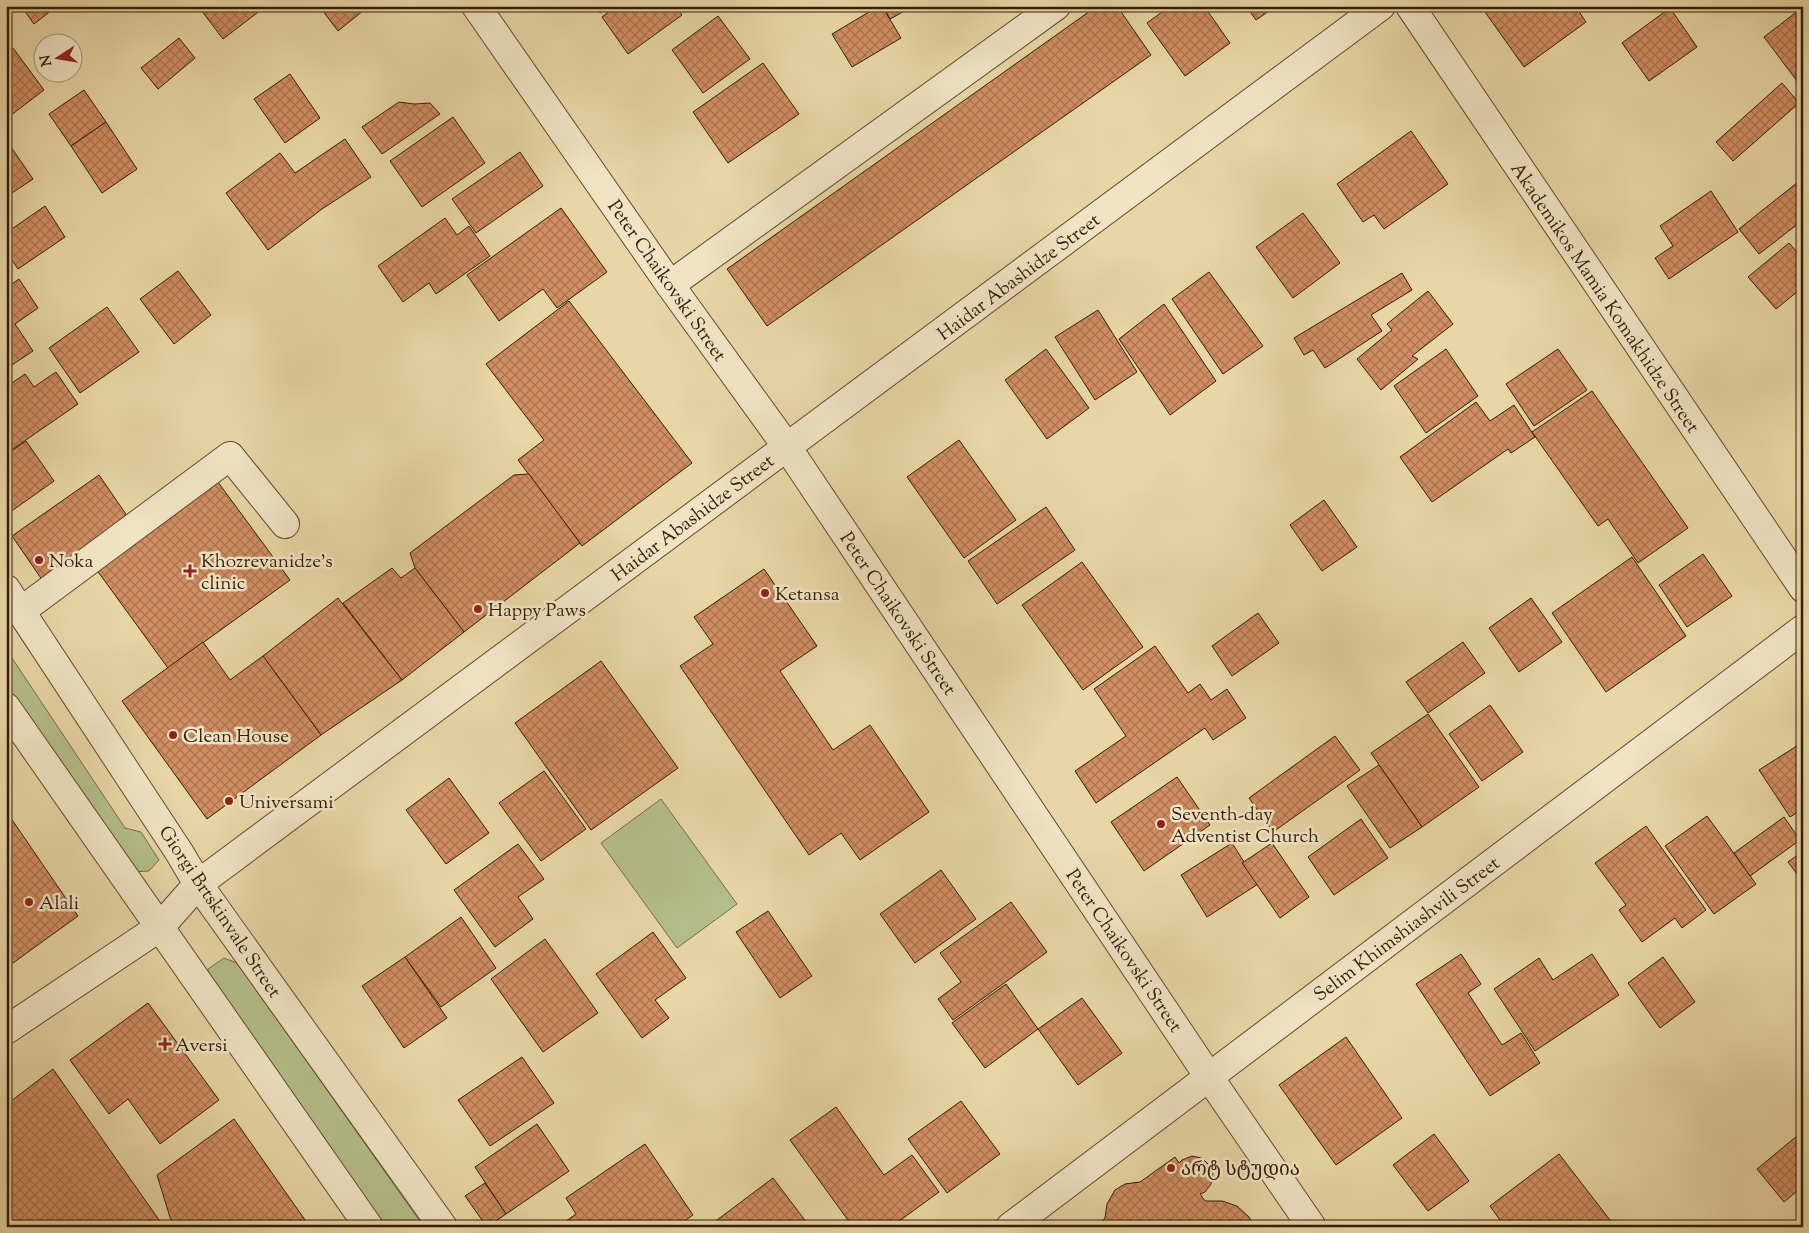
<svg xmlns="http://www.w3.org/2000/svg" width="1809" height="1233" viewBox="0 0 1809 1233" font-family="'Sorts Mill Goudy','Noto Serif Georgian',serif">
	<defs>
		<pattern id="building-cross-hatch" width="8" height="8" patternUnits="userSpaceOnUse" patternTransform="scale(1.25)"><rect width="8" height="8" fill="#d18e62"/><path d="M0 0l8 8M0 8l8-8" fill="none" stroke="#aa734f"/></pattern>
	</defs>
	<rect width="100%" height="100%" fill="#e8d6a6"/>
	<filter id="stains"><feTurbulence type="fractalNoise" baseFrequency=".004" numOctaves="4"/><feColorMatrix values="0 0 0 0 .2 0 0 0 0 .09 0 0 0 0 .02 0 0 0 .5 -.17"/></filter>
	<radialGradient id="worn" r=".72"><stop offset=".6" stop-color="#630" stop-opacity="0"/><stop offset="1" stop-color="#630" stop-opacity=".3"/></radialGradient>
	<!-- green -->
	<g fill="#b4be88" stroke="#746e46">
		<path d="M6,649L125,828L141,832L159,860L149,871L131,872L6,689Z"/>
		<path d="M661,799L737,904L677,948L601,843Z"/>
		<path d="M224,958L237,963L424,1227H384L210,981L208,969Z"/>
	</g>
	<!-- building -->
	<g fill="url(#building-cross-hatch)" stroke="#351d05">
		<path d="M21,6H57L34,24Z"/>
		<path d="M198,6H266L223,39Z"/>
		<path d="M319,6H369L338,31Z"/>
		<path d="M595,6H610L600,13Z"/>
		<path d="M616,6H675L682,15L628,54L602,17Z"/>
		<path d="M879,6H882L901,38L852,67L832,34Z"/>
		<path d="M883,6H909L910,8L890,19Z"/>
		<path d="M1097,6H1117L1151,55L767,326L727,269Z"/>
		<path d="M1170,6H1204L1230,43L1185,76L1147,23Z"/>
		<path d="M1246,6H1276L1256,20Z"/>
		<path d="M1494,6H1575L1586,22L1524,67L1485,12Z"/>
		<path d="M1803,7V77L1797,81L1764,37Z"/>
		<path d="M1670,8L1697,47L1649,81L1622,43Z"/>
		<path d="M718,16L750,59L703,93L672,50Z"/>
		<path d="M179,38L195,58L158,89L141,68Z"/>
		<path d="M13,48L44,90L6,119V53Z"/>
		<path d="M763,63L799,114L728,163L693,112Z"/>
		<path d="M290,74L320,118L285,143L254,99Z"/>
		<path d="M1782,83L1799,103L1733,161L1716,142Z"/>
		<path d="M84,90L106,122L71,146L49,114Z"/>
		<path d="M399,102L414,104L430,103L440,114L382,154L362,127Z"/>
		<path d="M453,117L485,163L422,207L390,161Z"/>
		<path d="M106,122L137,169L102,193L71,146Z"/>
		<path d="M1411,131L1448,184L1384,229L1374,215L1363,222L1337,184Z"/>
		<path d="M345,139L371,177L322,209L268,250L226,193L280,153L295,173Z"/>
		<path d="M11,147L33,179L6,197V150Z"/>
		<path d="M520,152L543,186L476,233L452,199Z"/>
		<path d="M1803,178V220L1759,254L1739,229Z"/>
		<path d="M1711,191L1738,232L1669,279L1655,258L1673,246L1660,226Z"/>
		<path d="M45,206L65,237L18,269L6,251V233Z"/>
		<path d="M561,208L607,272L557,308L543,289L499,321L467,275Z"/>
		<path d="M1303,213L1340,263L1293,298L1256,247Z"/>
		<path d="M445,218L457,235L469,226L490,256L436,294L429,283L403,302L378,266Z"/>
		<path d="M1789,243L1803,259V287L1776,309L1748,277Z"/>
		<path d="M178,271L211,315L174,344L140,299Z"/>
		<path d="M1209,272L1263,346L1223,374L1172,299Z"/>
		<path d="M1402,273L1412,290L1371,315L1382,331L1325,368L1313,350L1304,355L1294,338Z"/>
		<path d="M19,279L38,308L15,324L33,351L6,369V288Z"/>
		<path d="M1428,291L1453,324L1412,356L1418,359L1381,390L1357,359L1392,330L1387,324Z"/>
		<path d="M569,301L692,463L582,546L518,460L544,440L486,364Z"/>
		<path d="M1164,304L1216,381L1170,415L1119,339Z"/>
		<path d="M107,307L139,352L80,393L49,348Z"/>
		<path d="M1098,310L1137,372L1095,400L1055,337Z"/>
		<path d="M1046,349L1089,408L1047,439L1005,380Z"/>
		<path d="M1446,349L1478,396L1426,433L1394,386Z"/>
		<path d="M1558,349L1587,390L1534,426L1506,384Z"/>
		<path d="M56,372L78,404L7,453L6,387L25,374L34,387Z"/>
		<path d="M1592,391L1688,528L1638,563L1608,519L1598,526L1532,432Z"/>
		<path d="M1476,402L1490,421L1514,405L1535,437L1511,453L1508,449L1432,502L1400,457Z"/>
		<path d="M959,440L1016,520L964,558L907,477Z"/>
		<path d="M26,441L54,481L6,515V455Z"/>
		<path d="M212,474L290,580L168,668L91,562Z"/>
		<path d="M529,474L580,543L464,632L415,568L410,553L514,475Z"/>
		<path d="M99,475L132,523L45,584L12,536Z"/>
		<path d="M1324,500L1357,547L1322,571L1290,525Z"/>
		<path d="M1046,507L1075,550L997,604L968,561Z"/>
		<path d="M1703,554L1732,596L1687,627L1659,585Z"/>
		<path d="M1632,557L1686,636L1606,692L1552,613Z"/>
		<path d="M1082,562L1143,647L1083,690L1022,605Z"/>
		<path d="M392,568L401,578L415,568L464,632L402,680L343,603Z"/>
		<path d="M764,569L817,646L780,671L833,750L870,725L929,812L860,860L841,833L809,855L680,666L713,644L694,617Z"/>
		<path d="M338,598L402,680L321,735L263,656Z"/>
		<path d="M1531,598L1562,642L1519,672L1489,628Z"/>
		<path d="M1258,613L1279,643L1232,676L1212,646Z"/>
		<path d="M203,642L230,680L263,656L321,735L207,819L122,701Z"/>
		<path d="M1463,642L1485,673L1428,713L1406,682Z"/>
		<path d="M1155,646L1188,693L1200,684L1211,700L1227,689L1246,718L1213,740L1205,728L1096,803L1075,771L1126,736L1094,689Z"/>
		<path d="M601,661L678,768L591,830L515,723Z"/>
		<path d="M1490,705L1523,752L1482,781L1449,734Z"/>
		<path d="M1428,714L1479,787L1422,827L1371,753Z"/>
		<path d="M1335,736L1360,770L1273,832L1249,798Z"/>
		<path d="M1803,742V809L1790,817L1759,770Z"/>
		<path d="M1379,765L1422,827L1390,848L1347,786Z"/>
		<path d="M544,771L586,829L541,861L499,803Z"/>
		<path d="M1177,777L1210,825L1144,871L1111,822Z"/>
		<path d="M449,778L489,833L446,864L406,810Z"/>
		<path d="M6,811L78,916L6,968Z"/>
		<path d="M1707,816L1756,884L1714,914L1665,846Z"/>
		<path d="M1784,817L1800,840L1750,876L1734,853Z"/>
		<path d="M1361,819L1388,858L1334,895L1308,857Z"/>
		<path d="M1646,826L1706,910L1682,928L1675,918L1642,942L1619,910L1626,905L1595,863Z"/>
		<path d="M1232,843L1258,884L1207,917L1181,875Z"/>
		<path d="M1272,843L1309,897L1280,918L1242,863Z"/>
		<path d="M518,844L544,879L518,897L533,919L495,947L454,890Z"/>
		<path d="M1803,851V882L1788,862Z"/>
		<path d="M941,870L976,919L915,963L880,914Z"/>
		<path d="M1011,902L1047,952L953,1020L938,999L961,982L940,953Z"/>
		<path d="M768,911L812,976L780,998L736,932Z"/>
		<path d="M461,917L496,968L441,1007L405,957Z"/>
		<path d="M653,932L686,978L655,1000L669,1018L642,1038L596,974Z"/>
		<path d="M545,939L598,1013L543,1052L491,979Z"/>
		<path d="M1461,954L1481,984L1468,993L1502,1045L1521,1033L1540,1063L1490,1096L1416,984Z"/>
		<path d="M1592,954L1619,995L1535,1051L1494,989L1539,958L1553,980Z"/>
		<path d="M405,957L447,1018L404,1048L362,986Z"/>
		<path d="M1663,957L1695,1002L1660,1028L1628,983Z"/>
		<path d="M1006,984L1038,1029L985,1068L952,1023Z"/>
		<path d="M1082,998L1122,1053L1078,1085L1038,1029Z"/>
		<path d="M148,1003L219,1100L160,1144L128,1099L109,1114L70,1060Z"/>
		<path d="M1346,1037L1402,1118L1336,1165L1279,1085Z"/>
		<path d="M522,1057L554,1103L490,1146L458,1100Z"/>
		<path d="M53,1069L164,1227H6V1105Z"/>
		<path d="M961,1101L1000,1154L947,1193L908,1139Z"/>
		<path d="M836,1107L884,1175L912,1155L939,1192L891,1227H853L790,1140Z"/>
		<path d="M234,1119L310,1227H173L157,1175Z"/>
		<path d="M537,1124L569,1171L506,1214L475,1167Z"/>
		<path d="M1803,1131V1186L1784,1202L1757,1169Z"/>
		<path d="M1434,1134L1469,1181L1428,1211L1393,1165Z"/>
		<path d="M645,1144L693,1215L676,1227H558L576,1214L566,1198Z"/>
		<path d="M1559,1154L1613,1224L1609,1227H1505L1490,1206Z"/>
		<path d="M1192,1156L1202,1158L1209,1165L1213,1174L1211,1184L1205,1192L1200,1194L1205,1201H1222L1237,1206L1249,1217L1254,1227H1096L1105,1218L1107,1204L1115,1190L1125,1184L1140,1182L1175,1157L1179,1163L1182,1160Z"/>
		<path d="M773,1178L810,1227H715L713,1223Z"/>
		<path d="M485,1183L506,1214L487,1227L465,1196Z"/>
	</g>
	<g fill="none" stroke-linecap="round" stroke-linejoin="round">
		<!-- minor casing -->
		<g stroke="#624b2d" stroke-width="30">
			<g id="minor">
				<path d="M476,6L670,285L787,447L1209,1077L1312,1227"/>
				<path d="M1410,6L1803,588"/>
				<path d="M670,285L1056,6"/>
				<path d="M6,589L179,852L198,884L443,1227"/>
				<path d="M21,611L230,456L285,524"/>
				<path d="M6,707L369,1227"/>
				<path d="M6,1030L160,927L198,884L1381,6"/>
				<path d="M1010,1227L1803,629"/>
			</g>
		</g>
		<!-- minor -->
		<use href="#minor" stroke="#f0e4c5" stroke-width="28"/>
	</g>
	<!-- markers -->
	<g fill="#8f2418" stroke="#f0e4c5" stroke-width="2">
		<circle cx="39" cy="560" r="5"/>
		<path d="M187.5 563.5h5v5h5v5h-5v5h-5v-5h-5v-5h5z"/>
		<circle cx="765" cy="593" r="5"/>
		<circle cx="478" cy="609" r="5"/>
		<circle cx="173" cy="735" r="5"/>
		<circle cx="229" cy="801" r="5"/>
		<circle cx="1161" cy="824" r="5"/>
		<circle cx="29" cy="902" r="5"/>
		<path d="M162.5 1036.5h5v5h5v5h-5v5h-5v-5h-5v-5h5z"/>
		<circle cx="1171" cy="1168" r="5"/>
	</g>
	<g text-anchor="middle" stroke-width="5" stroke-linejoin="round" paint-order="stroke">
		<!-- street labels -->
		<g font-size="19" fill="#351d05" stroke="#f0e4c5">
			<text transform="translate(1018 276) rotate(-37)" y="7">Haidar Abashidze Street</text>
			<text transform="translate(668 280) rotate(55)" y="7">Peter Chaikovski Street</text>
			<text transform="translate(1606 297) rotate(56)" y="7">Akademikos Mamia Komakhidze Street</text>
			<text transform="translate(692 517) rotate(-37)" y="7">Haidar Abashidze Street</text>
			<text transform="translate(899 613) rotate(56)" y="7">Peter Chaikovski Street</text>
			<text transform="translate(221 911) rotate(56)" y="7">Giorgi Brtskinvale Street</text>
			<text transform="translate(1406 928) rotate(-37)" y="7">Selim Khimshiashvili Street</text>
			<text transform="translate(1125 950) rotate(56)" y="7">Peter Chaikovski Street</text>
		</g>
		<!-- poi labels -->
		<g font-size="19" fill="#351d05" stroke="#f0e4c5" text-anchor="start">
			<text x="49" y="567">Noka</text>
			<text x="201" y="567">Khozrevanidze's<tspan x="201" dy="22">clinic</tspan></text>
			<text x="775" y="600">Ketansa</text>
			<text x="488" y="616">Happy Paws</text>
			<text x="183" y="742">Clean House</text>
			<text x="239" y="808">Universami</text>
			<text x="1171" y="820">Seventh-day<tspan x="1171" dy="22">Adventist Church</tspan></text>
			<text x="39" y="909">Alali</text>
			<text x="175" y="1051">Aversi</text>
			<text x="1181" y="1175">არტ სტუდია</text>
		</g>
	</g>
	<!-- margin -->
	<rect width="1809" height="1233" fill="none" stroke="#e8d6a6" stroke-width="25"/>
	<rect x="8" y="8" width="1794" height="1218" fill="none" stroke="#351d05" stroke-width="2.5"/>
	<rect x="12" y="12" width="1784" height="1208" fill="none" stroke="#351d05"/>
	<!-- north arrow -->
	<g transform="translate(58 58) rotate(258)"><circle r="24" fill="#f0e4c5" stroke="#a59478"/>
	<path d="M0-4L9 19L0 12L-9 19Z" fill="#8f2418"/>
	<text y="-8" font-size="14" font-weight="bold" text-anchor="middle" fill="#351d05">N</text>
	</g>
	<rect width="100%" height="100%" filter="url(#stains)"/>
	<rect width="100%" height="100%" fill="url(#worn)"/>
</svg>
